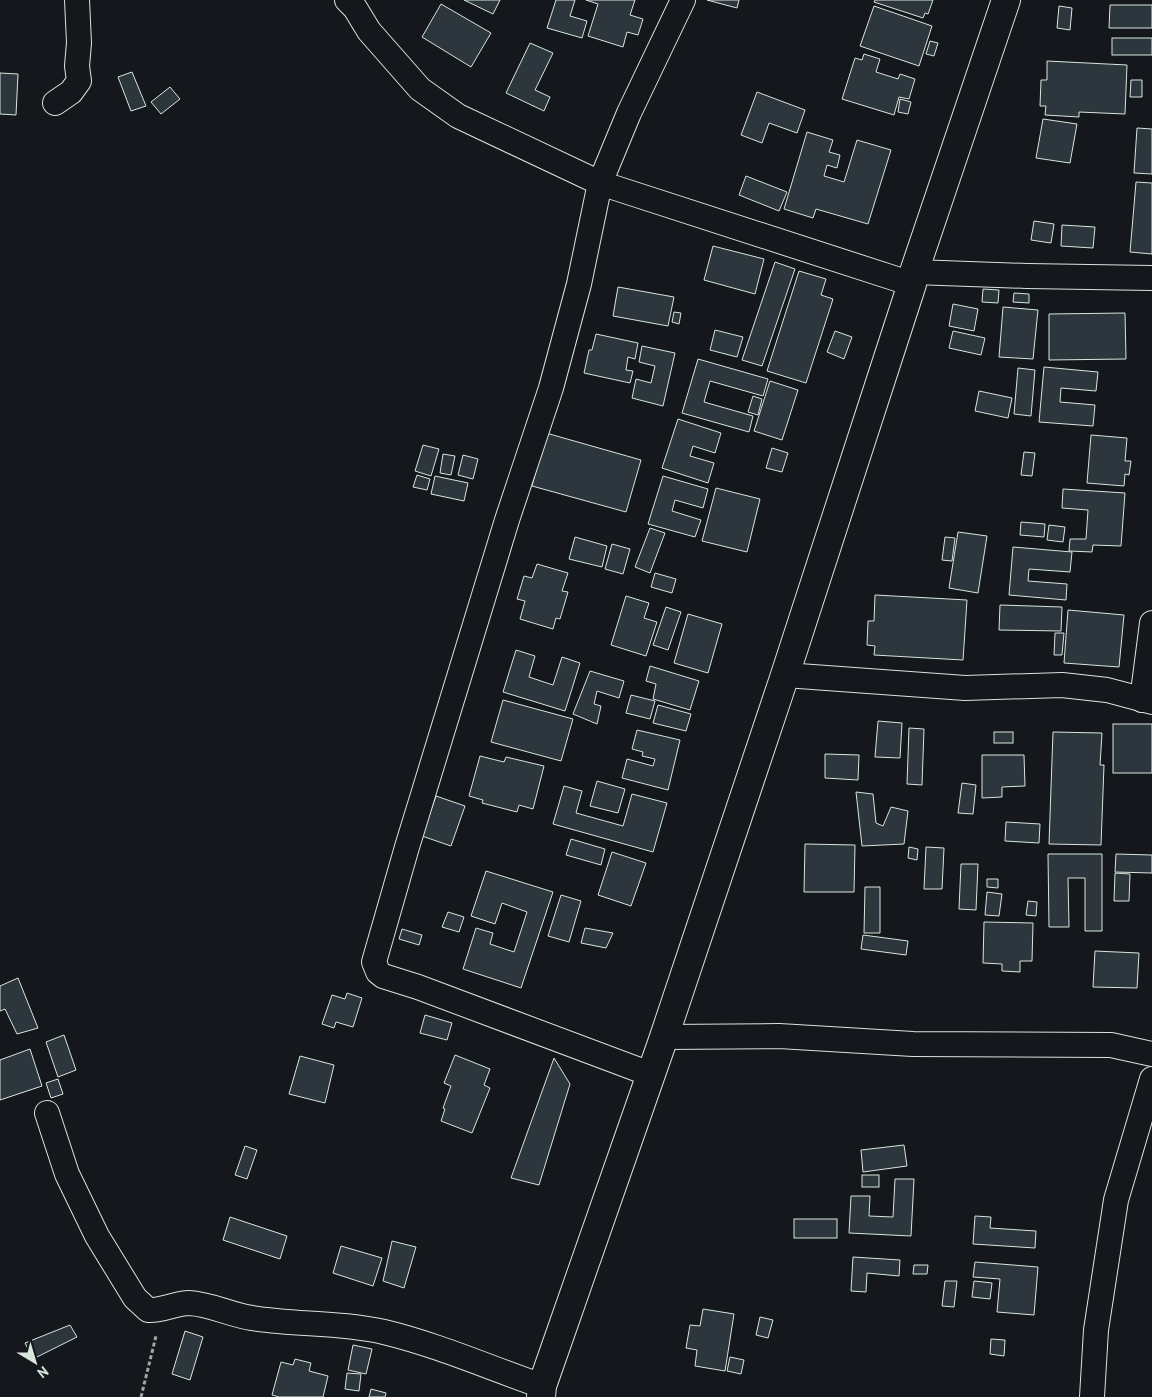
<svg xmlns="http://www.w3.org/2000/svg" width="1152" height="1397" viewBox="0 0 1152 1397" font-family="'PT Sans',sans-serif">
	<rect width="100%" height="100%" fill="#14181c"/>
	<!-- building -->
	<g fill="#2c363c" stroke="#d8e6dc">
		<path d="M464,0H500L493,14Z"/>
		<path d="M556,0H575L570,16L587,21L582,38L547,28Z"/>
		<path d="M586,0H635L630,15L643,19L638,35L627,32L623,47L588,36L598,4Z"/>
		<path d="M707,0H739L737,8Z"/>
		<path d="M875,0H933L928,14L925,13L923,18L874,2Z"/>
		<path d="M441,4L491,33L471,67L422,37Z"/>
		<path d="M1110,5H1152V28H1109Z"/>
		<path d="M874,6L932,26L919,66L860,46Z"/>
		<path d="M1059,6L1072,8L1070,30L1057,28Z"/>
		<rect x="1112" y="38" width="40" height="17"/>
		<path d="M930,41L938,43L934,56L926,54Z"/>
		<path d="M530,43L553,53L535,90L550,97L544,111L506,93Z"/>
		<path d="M864,54L880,59L876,72L898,79L900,74L915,79L909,99L899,97L894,115L842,99L855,58L862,60Z"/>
		<path d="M1047,61L1127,65L1125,114L1079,112V117L1045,115L1046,106H1040L1041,80H1047Z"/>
		<path d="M132,72L146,106L131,111L118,77Z"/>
		<path d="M0,73L18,74L16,115L0,114Z"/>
		<path d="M1131,80H1142V97H1130Z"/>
		<path d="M170,87L180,99L161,114L151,102Z"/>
		<path d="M757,92L805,110L797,133L769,123L762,143L741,135Z"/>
		<path d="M900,99L911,102L908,114L898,112Z"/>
		<path d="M1043,119L1077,124L1070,163L1036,158Z"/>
		<path d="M1137,128L1152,129V174L1134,173Z"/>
		<path d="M807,132L833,140L829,152L840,155L837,168L827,165L824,176L844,182L857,140L891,150L868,224L816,209L813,218L784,209Z"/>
		<path d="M746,176L787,192L779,211L739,195Z"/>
		<path d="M1136,182L1152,183V254L1130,252Z"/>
		<path d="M1034,221L1054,224L1051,243L1031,240Z"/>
		<path d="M1062,225L1095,227L1093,248L1061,246Z"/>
		<path d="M713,246L764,259L755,294L704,280Z"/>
		<path d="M775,262L795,269L762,366L742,360Z"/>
		<path d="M799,271L826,279L821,295L833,299L806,383L767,371Z"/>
		<path d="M618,287L674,297L668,326L613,316Z"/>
		<path d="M983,289L999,290L998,303L982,302Z"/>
		<path d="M1014,293L1029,294V303L1013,302Z"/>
		<path d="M953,304L978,309L974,331L949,326Z"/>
		<path d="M1003,307L1038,310L1033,359L999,357Z"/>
		<path d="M674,312L681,313L679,324L672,322Z"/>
		<path d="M1125,313L1126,359L1049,360V314Z"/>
		<path d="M715,330L743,337L737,357L710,350Z"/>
		<path d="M835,331L852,337L844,359L827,352Z"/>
		<path d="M953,331L985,338L981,355L949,348Z"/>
		<path d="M596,334L638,343L635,359L628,357L626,370L633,371L630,383L584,373L589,350H592Z"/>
		<path d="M642,346L675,353L663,406L632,398L636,379L651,383L655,366L639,362Z"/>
		<path d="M698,359L768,379L763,396L710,381L704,402L753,416L749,432L682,413Z"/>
		<path d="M1044,367L1098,372L1096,391L1061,388L1060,402L1095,405L1093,426L1039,422Z"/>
		<path d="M1018,368L1035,370L1031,416L1014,414Z"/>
		<path d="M770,381L798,390L782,440L754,431Z"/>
		<path d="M979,391L1012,398L1008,418L975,411Z"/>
		<path d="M753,396L762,399L758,415L748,412Z"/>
		<path d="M678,419L721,433L715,453L693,446L690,456L714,463L708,483L662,468Z"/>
		<path d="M546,433L641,460L626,512L532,486Z"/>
		<path d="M1091,435L1127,438L1125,461H1131L1129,475L1125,474L1124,486L1087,483Z"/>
		<path d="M423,445L439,449L431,476L415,471Z"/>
		<path d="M772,448L788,453L782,472L766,468Z"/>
		<path d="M1024,452L1035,453L1032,476L1021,475Z"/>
		<path d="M443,454L455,456L451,475L440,473Z"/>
		<path d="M463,455L478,459L473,479L458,475Z"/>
		<path d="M417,475L430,479L427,490L413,487Z"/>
		<path d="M435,476L468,483L464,501L431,494Z"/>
		<path d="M663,476L708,489L703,508L675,500L672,511L701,520L695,537L648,524Z"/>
		<path d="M716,488L760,499L747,552L702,541Z"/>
		<path d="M1063,489L1125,493L1121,546L1093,545L1092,552L1069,551L1070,539H1086L1088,510L1062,508Z"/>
		<path d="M1021,522L1045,524L1044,537L1020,535Z"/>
		<path d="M1049,525L1065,527L1063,542L1047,540Z"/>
		<path d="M650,528L665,533L650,573L635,567Z"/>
		<path d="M958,532L987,536L978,593L949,588Z"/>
		<path d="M575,537L607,546L602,567L569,559Z"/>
		<path d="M945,537L955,538L952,561L942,560Z"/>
		<path d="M612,544L630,549L623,574L605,569Z"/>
		<path d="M1013,547L1072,552L1070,572L1029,569L1028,581L1067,584L1066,600L1009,595Z"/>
		<path d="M537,564L568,573L562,591L568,592L560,619L556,618L553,629L520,619L525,601L517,599L524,576L532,578Z"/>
		<path d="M655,573L676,579L672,593L651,587Z"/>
		<path d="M875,595L967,600L963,660L874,655L875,646L867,645L868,621H874Z"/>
		<path d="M626,596L649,603L644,618L657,622L646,656L611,645Z"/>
		<path d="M1000,605L1062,607L1061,631L999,630Z"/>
		<path d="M666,607L681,612L668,650L653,645Z"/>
		<path d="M1068,610L1124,615L1119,667L1064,663Z"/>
		<path d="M688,614L722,624L708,673L674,663Z"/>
		<path d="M1055,633H1064L1062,655H1054Z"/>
		<path d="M516,650L535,656L529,677L553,685L562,657L580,663L565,711L503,692Z"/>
		<path d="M650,666L699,681L690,710L653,699L656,684L646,681Z"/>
		<path d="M590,671L624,681L619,698L597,691L594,704L601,706L597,724L573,714Z"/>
		<path d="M631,695L655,701L650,719L626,713Z"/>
		<path d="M503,700L573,719L561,761L491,742Z"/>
		<path d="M658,705L691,714L686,731L653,723Z"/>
		<path d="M878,721L902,723L900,758L875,757Z"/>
		<rect x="1113" y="724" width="39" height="49"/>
		<path d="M909,728L924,729L922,785L907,784Z"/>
		<path d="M637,730L680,740L668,790L622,778L627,759L653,766L655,759L642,756L643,752L632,749Z"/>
		<rect x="994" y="732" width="19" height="11"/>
		<path d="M1053,732L1102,733L1100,765H1104L1101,845L1049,844Z"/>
		<path d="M825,754L859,755L858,780L825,778Z"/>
		<path d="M982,755H1024L1025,786L1002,787V797L982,798Z"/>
		<path d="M480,756L504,762L506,757L544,766L533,809L519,805L517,812L482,803L483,800L469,796Z"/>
		<path d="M597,781L625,789L618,813L590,806Z"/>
		<path d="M962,783L976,785L973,814L958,813Z"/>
		<path d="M564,786L582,791L576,813L623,826L632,794L667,803L653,852L553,824Z"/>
		<path d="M856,792L873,794L876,823L883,826L891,807L908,811L904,844L862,846Z"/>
		<path d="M436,796L465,806L451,846L422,836Z"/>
		<path d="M1006,822L1040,824L1039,843L1005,841Z"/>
		<path d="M571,839L605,849L601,865L566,855Z"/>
		<path d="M805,844L855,845L854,892H804Z"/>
		<path d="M909,847L918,849L917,860L908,858Z"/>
		<path d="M926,847L944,848L942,889H924Z"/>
		<path d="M612,852L646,863L631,906L598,895Z"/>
		<path d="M1048,854H1102V931H1085V878H1068L1069,927H1049Z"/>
		<path d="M1116,854L1152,855V873L1115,872Z"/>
		<path d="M961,864H978L976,910L959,909Z"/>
		<path d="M486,871L553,892L521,988L463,969L476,928L493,933L490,944L514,952L527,912L502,903L495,924L471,916Z"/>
		<path d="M1115,873L1130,874L1129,901H1114Z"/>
		<path d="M987,879H998V888L987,887Z"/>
		<path d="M865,887H880V933H864Z"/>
		<path d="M987,892L1002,894L999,916L985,915Z"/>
		<path d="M561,895L581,901L569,942L548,936Z"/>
		<path d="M1028,901L1037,902L1036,916L1026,915Z"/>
		<path d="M448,912L464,917L459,932L442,927Z"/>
		<path d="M984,922L1033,923L1032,961H1020V972L1002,971V964L983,963Z"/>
		<path d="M585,928L613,933L606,948L581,943Z"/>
		<path d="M402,929L422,935L419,945L399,939Z"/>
		<path d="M863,935L908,941L906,955L861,949Z"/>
		<path d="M1095,951L1139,953L1137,988L1093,987Z"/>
		<path d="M18,978L38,1028L17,1034L5,1009L0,1011V986Z"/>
		<path d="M347,993L362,998L353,1027L336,1022L334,1028L322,1024L332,995L345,999Z"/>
		<path d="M425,1015L452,1023L447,1040L420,1033Z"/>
		<path d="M64,1035L76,1070L58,1077L46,1042Z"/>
		<path d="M30,1049L42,1086L0,1100V1060Z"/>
		<path d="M455,1055L490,1069L484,1085L490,1088L472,1133L441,1121L445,1109L443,1108L451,1086L444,1083Z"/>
		<path d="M300,1056L334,1065L325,1103L289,1094Z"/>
		<path d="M554,1058L570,1084L539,1185L511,1178Z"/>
		<path d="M58,1079L63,1094L51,1098L46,1083Z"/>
		<path d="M904,1145L907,1166L863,1172L861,1150Z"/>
		<path d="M245,1146L257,1150L247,1179L235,1175Z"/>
		<rect x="862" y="1175" width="17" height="12"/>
		<path d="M895,1179H914L911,1236L849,1233L851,1196H870L869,1216L893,1217Z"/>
		<path d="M975,1216L991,1217L990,1228L1036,1231L1035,1248L973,1244Z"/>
		<path d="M230,1217L287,1236L280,1259L223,1240Z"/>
		<rect x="794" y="1219" width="43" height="19"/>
		<path d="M392,1241L416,1247L404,1288L383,1281Z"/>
		<path d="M341,1246L382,1258L373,1286L333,1273Z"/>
		<path d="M853,1257L900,1260L899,1276L867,1273L866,1292L851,1291Z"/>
		<path d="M975,1262L1038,1267L1034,1315L997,1312L1000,1279L973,1277Z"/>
		<path d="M914,1265H928L927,1274H913Z"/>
		<path d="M945,1281H957L954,1307L942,1306Z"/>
		<path d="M974,1281L992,1283L990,1299L972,1297Z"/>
		<path d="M703,1309L734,1314L725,1371L695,1366L697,1350L686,1348L690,1325L700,1326Z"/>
		<path d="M760,1317L773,1320L768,1338L756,1335Z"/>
		<path d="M70,1325L77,1337L33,1359L25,1343Z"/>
		<path d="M185,1331L203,1337L190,1380L172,1374Z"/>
		<path d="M991,1339L1005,1340L1004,1356L990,1354Z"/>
		<path d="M353,1345L372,1349L366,1374L348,1370Z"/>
		<path d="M730,1357L744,1360L741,1374L727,1371Z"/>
		<path d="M295,1359L311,1363L309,1371L328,1376L323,1397H279L272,1395L281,1362L293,1365Z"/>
		<path d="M347,1373L361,1374L359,1391L345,1389Z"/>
		<path d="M371,1389L386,1393L385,1397H369Z"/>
	</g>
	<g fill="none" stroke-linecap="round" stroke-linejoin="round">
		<!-- street casing -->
		<g stroke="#d8e6dc" stroke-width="26">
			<g id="street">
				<path d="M347,0L355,8L369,31L420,89L458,116L600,183L912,284"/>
				<path d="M55,103L71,92L79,81L77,66L79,43L77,0"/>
				<path d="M914,272L1027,276L1152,278"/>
				<path d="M785,675L965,688L1062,685L1107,690L1152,702"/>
				<path d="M1142,700L1152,623"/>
				<path d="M664,1037L779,1036L913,1044L1111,1045L1152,1054"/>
				<path d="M650,1074L418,987L383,976L378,972L374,962L407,847L507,520L551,388L579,284L600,183L629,113L683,0"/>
				<path d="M47,1113L67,1174L97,1236L135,1298L148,1310C163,1311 175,1303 189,1303C211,1304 230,1315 252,1318C295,1325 341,1322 384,1332C438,1345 490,1368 542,1386"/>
				<path d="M1092,1397L1096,1330L1116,1200L1152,1079"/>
			</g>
		</g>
		<!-- secondary casing -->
		<g stroke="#d8e6dc" stroke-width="30">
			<path id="secondary" d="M541,1397L542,1386L664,1037L785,675L912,284L914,272L1006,0"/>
		</g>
		<!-- path -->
		<path stroke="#9da8a2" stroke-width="3" stroke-dasharray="4 2.5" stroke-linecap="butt" d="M141,1397L156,1336"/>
		<!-- street -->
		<use href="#street" stroke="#14181c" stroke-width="24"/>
		<!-- secondary -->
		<use href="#secondary" stroke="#14181c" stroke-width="28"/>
	</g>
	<!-- north arrow -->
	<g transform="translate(35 1362) rotate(142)" stroke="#14181c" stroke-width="4" paint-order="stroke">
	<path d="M0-4L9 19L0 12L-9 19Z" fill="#d8e6dc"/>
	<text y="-8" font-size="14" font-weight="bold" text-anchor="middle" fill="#d8e6dc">N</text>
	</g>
</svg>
